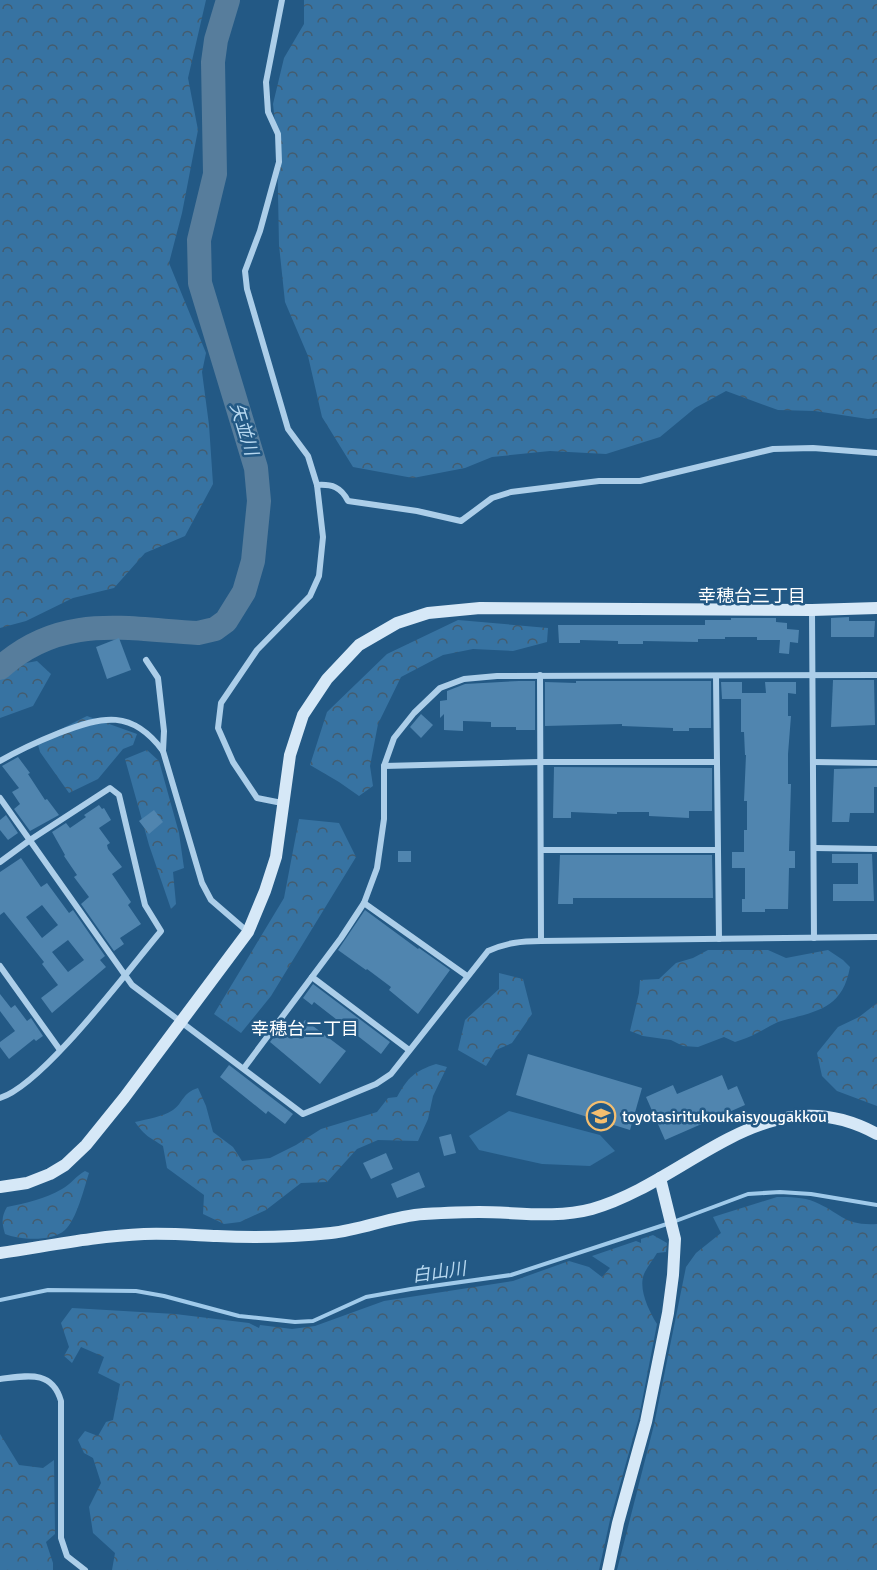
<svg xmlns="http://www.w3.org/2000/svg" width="877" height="1570" viewBox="0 0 877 1570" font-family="Signika,'Noto Sans JP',sans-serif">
	<defs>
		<pattern id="forest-crowns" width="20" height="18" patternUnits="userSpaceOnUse" patternTransform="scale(1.5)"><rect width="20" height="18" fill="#3773a2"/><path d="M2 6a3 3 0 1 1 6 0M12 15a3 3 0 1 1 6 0" fill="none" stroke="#445c6e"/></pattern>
	</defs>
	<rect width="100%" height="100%" fill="#235985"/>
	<!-- forest -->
	<g fill="url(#forest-crowns)">
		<path d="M0,0H206L188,78L198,130L182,213L169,263L206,353L202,372L209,425L213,484L185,536L145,553L114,588L73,598L26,621L0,628Z"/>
		<path d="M304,0H877V418L868,419L815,411L778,410L726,391L695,408L660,437L606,454L550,451L492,457L465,468L413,478L353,467L322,417L308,356L285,302L279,245L277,142L273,104L284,58L304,24Z"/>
		<path d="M458,620L548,628L547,642L513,651L473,649L443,655L401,677L378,724L370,766L373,786L359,796L339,782L310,765L327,712L387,654Z"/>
		<path d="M37,661L51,674L33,706L0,718V668Z"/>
		<path d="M87,716L137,734L133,745L123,749L98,779L69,793L40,752L37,741Z"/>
		<path d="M147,750L159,761L179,833L184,868L173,872L176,904L171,909L149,845L125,759Z"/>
		<path d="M299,819L339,823L356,857L271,996L241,1033L214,1014L284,898Z"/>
		<path d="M708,950H768L786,958L828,950L843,960L850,967C842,1011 815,1011 778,1022C771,1025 764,1030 757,1033C750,1037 743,1039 735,1042L724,1037L698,1047L683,1046L671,1040L643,1036L630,1031L639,993L640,980L659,979L676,963L693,958Z"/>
		<path d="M499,973L523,979L532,1014L512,1043L496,1050L486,1066L458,1050L465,1020L499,989Z"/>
		<path d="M877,1003V1106L837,1091L822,1076L817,1053L838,1027L859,1017Z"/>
		<path d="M436,1064L447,1067L433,1096L428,1119L418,1141L378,1140L357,1149L327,1182L301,1183L266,1210L240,1222L224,1224L203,1214L204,1195L167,1168L163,1146C148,1136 146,1137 135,1122C148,1119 162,1117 173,1110C184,1102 182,1093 198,1088L206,1106L213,1132L233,1147L242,1161L270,1158L296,1145L321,1129L377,1112L388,1098L397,1097C408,1077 415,1071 436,1064Z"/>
		<path d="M85,1171L89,1173C84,1188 77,1219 65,1230C52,1242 20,1240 5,1234C2,1223 1,1217 7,1207C26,1203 45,1199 62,1189C71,1184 76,1176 85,1171Z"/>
		<path d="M777,1197C790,1197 803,1197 815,1202C841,1213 844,1226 877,1224V1570H617L654,1425L686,1267L696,1253L721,1233L713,1217Z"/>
		<path d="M653,1235L667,1243L666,1252L657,1253C653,1260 647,1267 644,1274C638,1289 649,1311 657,1324L639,1417L610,1520L599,1570H112L115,1553L93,1533L89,1507L101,1483L93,1458L84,1453L78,1440L85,1431L98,1436L106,1422L113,1420L120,1384L98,1373L104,1357L81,1347L72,1363L64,1356L69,1347L61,1323L72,1308L175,1314L249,1323L259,1328L260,1325L292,1329L315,1326L384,1301L513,1281L569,1261L589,1267L602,1277L610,1268L592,1256L636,1241L641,1243V1239Z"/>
		<path d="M0,1434L19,1465L43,1468L54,1460L55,1534L46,1542L53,1563V1570H0Z"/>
	</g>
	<!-- pitch -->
	<path fill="#3773a2" d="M509,1111L600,1135L615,1151L590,1166L542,1164L479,1150L469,1136Z"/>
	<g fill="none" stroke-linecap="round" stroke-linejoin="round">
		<!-- stream -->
		<path stroke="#a0caea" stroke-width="4" d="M0,1300L48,1290L136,1291L164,1296L239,1316L295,1322L313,1321L366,1297L411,1289L511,1275L673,1222L748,1194L780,1192L811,1194L877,1205"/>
		<!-- river -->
		<path stroke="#577d9c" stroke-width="24" d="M0,668C61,613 124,629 198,633L215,629L226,621L244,592L253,561L259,501L256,468L200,283L199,240L215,174L213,62L216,40L228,0"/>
	</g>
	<!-- building -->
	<g fill="#5085af" fill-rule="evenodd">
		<path d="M849,617V621H875L874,637H831V618Z"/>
		<path d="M731,618H776V622L787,623V629L799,630L798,643L790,642L789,654L779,653L780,640H757V637H725V639H698V642L643,641V644H618V641L580,640V643H559L558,625H705V620H731Z"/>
		<path d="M119,638L131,670L107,679L96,647Z"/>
		<path d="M833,680H874L875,725L831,727Z"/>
		<path d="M519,681H535V730H516V727H491V722L463,721V731L444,730V714L440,718V701L447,700V691L465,684Z"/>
		<path d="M576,681H711V728H689V731H673V728L622,726V724L545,726V682L576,683Z"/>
		<path d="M721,682H742V693H766L765,682H796V694L788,693V716H791L788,754V784H791L789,851H795V868H789L788,909H765V912H742V899H745V868H732V852H744V830H747V801H744L746,755H745L744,732H741V699H722Z"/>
		<path d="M421,714L433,725L421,738L410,727Z"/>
		<path d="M18,757L30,773L28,774L45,800L47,799L59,815L30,831L14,809L20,804L12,792L19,788L2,766Z"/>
		<path d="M554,767L712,768V811H689V818L649,816V812H617V814L571,812V818H553Z"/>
		<path d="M877,768V787H874V813H850L849,822H832L834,769Z"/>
		<path d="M99,805L102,809L104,808L111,820L99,828L110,843L107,845L108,849L122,867L112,874L131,902L128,905L141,924L120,938L124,944L114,951L81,904L89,897L74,877L77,875L64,856L65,855L52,832L66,823L70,828L86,817L84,815Z"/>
		<path d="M154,810L163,822L149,834L139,821Z"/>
		<path d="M6,815L18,833L8,840L0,830V820Z"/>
		<rect x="398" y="851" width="13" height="11"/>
		<path d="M832,854H872L874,901H833V884H858V863H832Z"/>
		<path d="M560,855H712L713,898H573V904H558Z"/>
		<path d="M21,858L41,887L47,883L69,913L73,910L105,956L100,960L106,967L52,1013L41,998L58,985L42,964L44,962L4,912L0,915V872ZM42,905L58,925L42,938L26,917ZM68,940L84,960L68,972L52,952Z"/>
		<path d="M365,910L418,949L419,948L450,970L418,1014L389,990L391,987L367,969L366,970L338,950Z"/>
		<path d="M313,984L390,1042L381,1054L314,1002L312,1005L303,998Z"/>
		<path d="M0,994L11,1008L15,1005L27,1021L31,1018L43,1036L36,1041L34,1039L9,1059L0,1047V1042L15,1031L0,1011Z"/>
		<path d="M305,1020L346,1051L320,1084L270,1042L280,1029L291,1038Z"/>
		<path d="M528,1054L642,1088L630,1130L516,1095Z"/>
		<path d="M229,1065L293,1114L285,1124L268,1111L266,1114L220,1077Z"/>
		<path d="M722,1075L728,1090L737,1086L745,1105L665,1140L646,1097L673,1085L677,1094Z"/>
		<path d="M451,1134L456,1153L444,1156L439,1137Z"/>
		<path d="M386,1153L393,1169L371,1179L363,1163Z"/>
		<path d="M419,1172L425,1187L397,1198L391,1184Z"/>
	</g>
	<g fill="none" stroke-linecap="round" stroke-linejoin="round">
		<!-- street -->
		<g stroke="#accee9" stroke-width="6">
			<path d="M317,485C332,484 341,487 348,501L417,511L461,521L492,498L511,492L599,481H640L773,449L813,448L877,453"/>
			<path d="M812,610L814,938"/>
			<path d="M146,660L158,678L164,731L163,751"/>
			<path d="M540,675L541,941"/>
			<path d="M716,676L719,939"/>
			<path d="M0,761C19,750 39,741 59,733C103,716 132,709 163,751L202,883L211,900L248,932"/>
			<path d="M814,762L877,763"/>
			<path d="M384,766L540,762H717"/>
			<path d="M0,798L132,985L303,1114L376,1084L391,1074L488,951C506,943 521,941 541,941L877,937"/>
			<path d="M282,803L257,798L233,762L218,728L221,703L257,650L310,596L319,576L323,537L317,485L308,456L288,429L247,289L245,271L260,231L279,162L278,134L268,112L266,82L282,0"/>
			<path d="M815,848L877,849"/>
			<path d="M542,850H717"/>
			<path d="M0,862L30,840L110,788L119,795L145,905L161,931C129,969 43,1085 0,1098"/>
			<path d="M364,903L467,976"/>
			<path d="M0,966L60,1050"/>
			<path d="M312,977L409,1050"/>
			<path d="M244,1068L341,938L364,903L377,868L384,819V766L394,738L414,713L440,688L464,679L497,676L877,675"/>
			<path d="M0,1379C26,1376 52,1369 61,1401V1538L67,1556L85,1570"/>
		</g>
		<!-- secondary -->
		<g stroke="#d6e8f7" stroke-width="12">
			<path d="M0,1187L27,1183L50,1174L65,1165L86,1145L124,1098L248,932L265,891L276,857L290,755L303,715L327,679L359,645L397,623L428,613L480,608L812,610L877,608"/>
			<path d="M0,1253C48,1246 96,1236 144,1234C169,1233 193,1235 217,1236C255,1238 293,1237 331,1233C362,1230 392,1216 424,1214C442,1213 461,1212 479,1212C516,1212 555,1219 592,1209C690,1181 766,1073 877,1134"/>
			<path d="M608,1570L618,1523L646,1422L668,1313L673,1275L675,1239L660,1178"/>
		</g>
	</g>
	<!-- icons -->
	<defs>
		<g id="school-ring" transform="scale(1.5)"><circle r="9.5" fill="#235985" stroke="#f4be6f" stroke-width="1.5"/><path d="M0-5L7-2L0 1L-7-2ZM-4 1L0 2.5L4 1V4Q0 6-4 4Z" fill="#f4be6f"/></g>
	</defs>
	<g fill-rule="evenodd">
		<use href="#school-ring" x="601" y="1116"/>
	</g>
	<g text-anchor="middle" stroke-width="5" stroke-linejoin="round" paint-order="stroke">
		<!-- poi labels -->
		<g font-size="16" fill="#fff" stroke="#235985" text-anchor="start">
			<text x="622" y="1122">toyotasiritukoukaisyougakkou</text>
		</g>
		<!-- water labels -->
		<g font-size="18" font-style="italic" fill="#b7d8f0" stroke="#235985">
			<text transform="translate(244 429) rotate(73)" y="6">矢並川</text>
			<text transform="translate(439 1272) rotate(-8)" y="6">白山川</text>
		</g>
		<!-- neighbourhood labels -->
		<g font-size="18" fill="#fff" stroke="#235985">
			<text x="752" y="602">幸穂台三丁目</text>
			<text x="305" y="1035">幸穂台二丁目</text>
		</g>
	</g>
</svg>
